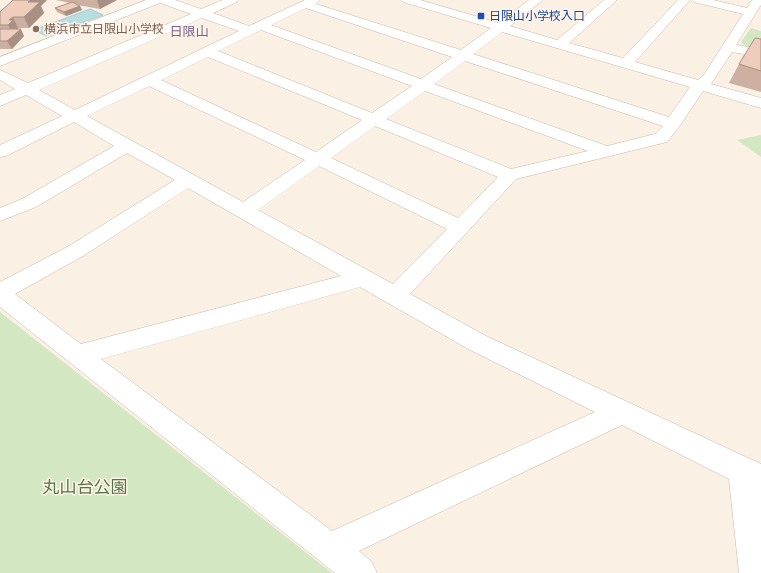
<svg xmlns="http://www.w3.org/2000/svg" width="761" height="573" viewBox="0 0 761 573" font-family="Jost,'Noto Sans JP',sans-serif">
	<rect width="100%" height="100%" fill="#faf0e3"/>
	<!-- green -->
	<g fill="#d3e7c3">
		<path d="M751,28L761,31V49L746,47L741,42Z"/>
		<path d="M761,135V157L737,140Z"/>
		<path d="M0,312L332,573H0Z"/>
	</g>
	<!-- water -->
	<path fill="#b9dee2" stroke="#a0ced3" d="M90,9L103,15L46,36L34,30Z"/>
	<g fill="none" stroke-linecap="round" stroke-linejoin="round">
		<!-- minor casing -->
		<g stroke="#cab7aa" stroke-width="1">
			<path id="minor" d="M146,0H175L201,9L223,0H239L237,2L213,13L249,26L305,0H320L316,4L461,50L491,28L403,2L401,0H420L499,23L529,0H543L510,26L557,40L604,0H617L569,43L623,58L678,0H690L635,62L698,80L703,76L743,14L694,2L692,0H713L747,8L752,0H761V5L736,45L761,49V57L732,52L711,84L761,98V108L703,91L679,127L667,142L516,179L410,294L486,336L761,464V573H739L729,479L622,425L359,551L372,562L377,573H335L0,307V282L69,246L175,180L127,153L36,207L0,221V208L22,199L114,146L74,122L6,156L0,157V145L62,116L26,95L0,106V95L15,89L0,80V70L28,83L191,14L160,3L0,66V57ZM306,8L452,57L421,79L271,25ZM202,18L239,31L75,110L39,90ZM261,30L412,86L372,113L218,51ZM502,32L690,87L669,117L473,54ZM208,57L362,120L316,152L161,80ZM465,61L663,126L655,134L607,146L434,84ZM149,86L305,160L243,202L87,116ZM425,91L588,151L511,169L386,119ZM375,126L498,177L458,218L331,158ZM319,166L447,229L393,284L258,210ZM188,188L341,276L81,344L15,294L83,256ZM360,287L470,350L595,412L332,531L101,359Z"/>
		</g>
		<!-- minor -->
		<use href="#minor" fill="#fff" fill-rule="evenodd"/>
	</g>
	<!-- wall -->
	<g fill="#cdb0a2">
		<path d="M56,0H117L100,9L77,5L80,6L82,10L66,16L57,12L55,8L70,3Z"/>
		<path d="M41,6L44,13L29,28H18V29L24,36L12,49H0V12Z"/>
		<path d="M761,39V92L729,83L739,64Z"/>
	</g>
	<!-- shaded-wall -->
	<g fill="#a79084">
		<path d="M31,0H47L41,6L44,13L29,28L24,17L28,2Z"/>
		<path d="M97,0H117L100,9Z"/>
		<path d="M80,6L82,10L66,16L64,12Z"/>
		<path d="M13,17L18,28V29H21L24,36L12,49L7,41L13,36L8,25L9,20Z"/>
	</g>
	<!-- building -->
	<g fill="#eecdbc" stroke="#a79084">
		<path d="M13,0H31L28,2H40L24,17H13L9,20H13L8,25H0V12Z"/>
		<path d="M72,2L80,6L64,12L55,8Z"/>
		<path d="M0,29H21L7,41H0Z"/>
		<path d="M755,38L761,39V71L739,64Z"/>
	</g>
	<!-- markers -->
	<rect fill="#1a4fb4" stroke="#fef4e8" stroke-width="1.5" x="477" y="12" width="8" height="8" rx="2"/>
	<circle fill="#8d6e63" stroke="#fef4e8" stroke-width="1.5" cx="36" cy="29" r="4"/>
	<g text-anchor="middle" stroke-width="3" stroke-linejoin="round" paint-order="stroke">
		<!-- far-transit labels -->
		<g font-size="12" fill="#164399" stroke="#fef4e8" text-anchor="start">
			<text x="489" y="20">日限山小学校入口</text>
		</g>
		<!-- far-education labels -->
		<g font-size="12" fill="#785e54" stroke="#fef4e8" text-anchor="start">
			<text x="44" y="33">横浜市立日限山小学校</text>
		</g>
		<!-- far-quarter labels -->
		<g font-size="13" fill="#7c638c" stroke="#fef4e8">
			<text x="189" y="36">日限山</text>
		</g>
		<!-- near-park labels -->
		<g font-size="17" fill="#557644" stroke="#fef4e8">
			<text x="85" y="493">丸山台公園</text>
		</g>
	</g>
</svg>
